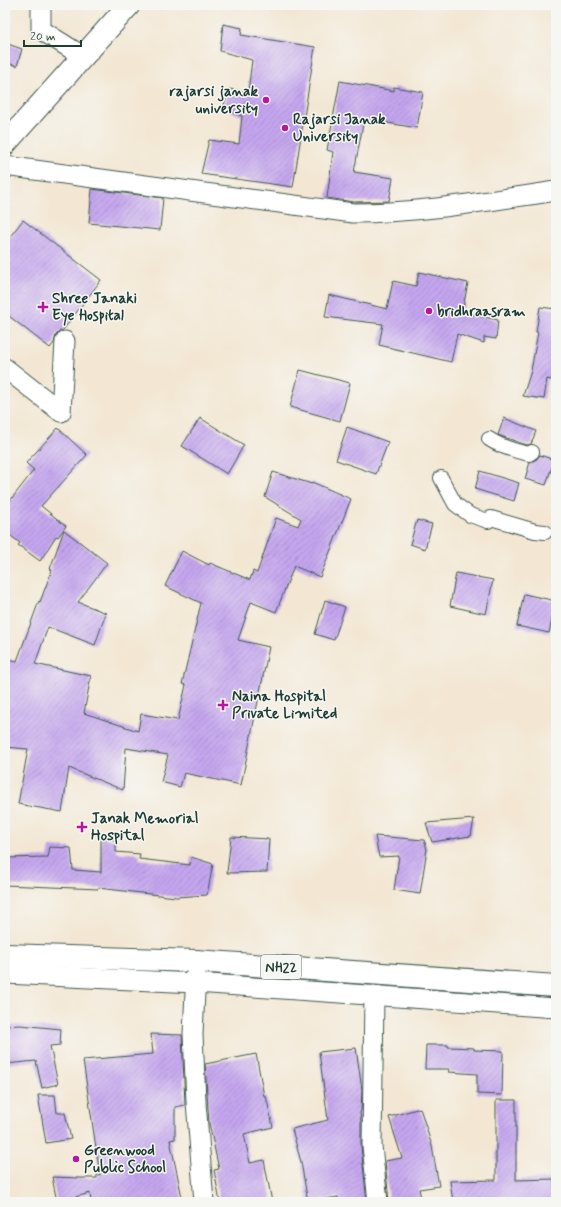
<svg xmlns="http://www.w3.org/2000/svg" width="561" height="1207" viewBox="0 0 561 1207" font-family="Mynerve,sans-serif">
	<defs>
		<pattern id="building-hatch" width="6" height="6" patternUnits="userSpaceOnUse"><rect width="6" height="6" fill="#c5a6ef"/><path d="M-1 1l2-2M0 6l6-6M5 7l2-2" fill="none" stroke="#9f88c2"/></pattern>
	</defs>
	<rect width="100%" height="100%" fill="#f6f6f2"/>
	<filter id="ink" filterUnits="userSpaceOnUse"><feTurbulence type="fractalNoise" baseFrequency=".025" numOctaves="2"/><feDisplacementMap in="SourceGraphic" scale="8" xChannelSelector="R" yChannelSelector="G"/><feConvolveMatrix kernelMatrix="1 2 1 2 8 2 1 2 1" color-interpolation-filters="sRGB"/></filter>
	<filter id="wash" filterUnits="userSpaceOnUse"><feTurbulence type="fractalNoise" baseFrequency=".012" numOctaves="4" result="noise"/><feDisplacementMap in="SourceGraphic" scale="16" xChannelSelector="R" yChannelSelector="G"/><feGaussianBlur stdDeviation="0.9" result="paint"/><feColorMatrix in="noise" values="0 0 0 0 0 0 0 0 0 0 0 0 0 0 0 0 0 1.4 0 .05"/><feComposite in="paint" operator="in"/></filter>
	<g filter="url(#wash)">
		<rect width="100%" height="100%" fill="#f3e7d3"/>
		<g id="blocks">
			<!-- building -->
			<g fill="url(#building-hatch)">
				<path d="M223,24L242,28L241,35L315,47L293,187L201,174L209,140L239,144L242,116L223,108L229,89L248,92L252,60L220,51Z"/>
				<path d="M5,43L22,49L17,66L5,62Z"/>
				<path d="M340,81L394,91V87L423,92L417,128L364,119L354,172L393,178L389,201L354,202L327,198L333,152L327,150Z"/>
				<path d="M92,189L163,198L160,230L89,223Z"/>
				<path d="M23,220L101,280L63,330L60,331L56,335L54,343L50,348L5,313V243Z"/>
				<path d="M419,272L468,283L462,312L498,320L496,339L484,337V343L457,334L451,362L379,345L383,324L325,317L329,295L387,309L393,281L416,286Z"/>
				<path d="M540,307L556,309V381L547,379L544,399L523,396L531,371L538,332H536Z"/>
				<path d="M300,370L350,383L340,421L290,407Z"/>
				<path d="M200,418L244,445L227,474L182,446Z"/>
				<path d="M504,418L536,431L531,444L527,445L521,443L498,435Z"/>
				<path d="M347,427L388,442L376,474L336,460Z"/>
				<path d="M58,428L87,455L41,506L66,526L58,537L56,536L40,561L18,545L20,543L5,531V507L34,470L26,463Z"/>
				<path d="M540,455L554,460L546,485L525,479L530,462L537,459Z"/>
				<path d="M480,471L519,483L514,501L475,489Z"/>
				<path d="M273,472L312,484V482L351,499L320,577L294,566L276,612L251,602L238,640L269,647L241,785L184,773L180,787L161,782L168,755L126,748L123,790L69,768L62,812L18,804L28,749L5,747V678L8,659L17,661L39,601L40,602L52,570L50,569L64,530L107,563L78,602L106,613L95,645L48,627L35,664L91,676L84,713L138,731L141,714L178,720L186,685L182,684L201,603L165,586L182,551L209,565L210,563L250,580L253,571L257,573L276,518L298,526L301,519L265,497Z"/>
				<path d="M417,520L432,524L425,549L410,544Z"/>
				<path d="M456,573L493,580L486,614L450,606Z"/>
				<path d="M524,594L556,601L549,633L517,626Z"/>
				<path d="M325,600L345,607L334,640L315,634Z"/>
				<path d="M474,819L471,836L432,842L426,823Z"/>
				<path d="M375,836L424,840L427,849L420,894L394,890L399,856L379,857Z"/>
				<path d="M231,837L269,839L267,872L227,873Z"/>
				<path d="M101,838L116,840V852L140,854L139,859L190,865L191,857L213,864L207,895L176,897L98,888V889L5,885V858L48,857L50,847L71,848L73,870L101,872Z"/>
				<path d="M20,1025L61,1029L60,1045L50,1046L58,1084L42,1088L36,1061L5,1064V1026Z"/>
				<path d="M151,1034L182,1035L185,1105L175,1107V1139L170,1140L183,1202H91L90,1193L57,1202L52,1177L80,1178H97V1175H100L83,1060L153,1054Z"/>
				<path d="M426,1045H448V1047L474,1048V1050L503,1051L502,1095L477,1094V1074L449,1072L450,1069H425Z"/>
				<path d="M356,1048L362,1090L361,1111L360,1112L361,1121V1146L367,1202H339L338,1197L308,1202L301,1162L292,1129L328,1120L319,1052Z"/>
				<path d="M256,1054L264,1096H266L273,1127L244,1134L250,1163L264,1160L272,1202H220L214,1170L219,1169L209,1123L205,1064Z"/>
				<path d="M38,1095H55L57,1113H65L71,1139L46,1143Z"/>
				<path d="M496,1100H516V1180L554,1179L555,1202H453L450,1181L496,1180Z"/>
				<path d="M420,1108L432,1146L439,1186L419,1189L422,1202H389L385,1161L402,1158L389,1117Z"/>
			</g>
		</g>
	</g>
	<g filter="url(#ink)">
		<use href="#blocks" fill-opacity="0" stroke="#3f564c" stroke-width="1"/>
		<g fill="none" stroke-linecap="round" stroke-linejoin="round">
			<!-- pedestrian casing -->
			<g stroke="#3f564c" stroke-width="16">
				<g id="pedestrian">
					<path d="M489,439C501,447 515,451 529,454L532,452"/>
					<path d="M441,478L455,504L470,515L488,521L491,518L535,531L545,532"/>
				</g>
			</g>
			<!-- minor casing -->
			<g stroke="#3f564c" stroke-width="21">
				<g id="minor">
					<path d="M41,5V30L84,57"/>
					<path d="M5,166L353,213C421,213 488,201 556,191"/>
					<path d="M5,368L61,412"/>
					<path d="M61,412L65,341"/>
					<path d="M196,972L193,1034L196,1102L204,1202"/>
					<path d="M5,974L195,983L556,1008"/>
					<path d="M374,995L372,1146L378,1202"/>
				</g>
			</g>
			<!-- secondary casing -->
			<g stroke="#3f564c" stroke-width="24">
				<path id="secondary" d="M5,144L129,5"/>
			</g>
			<!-- trunk casing -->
			<g stroke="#3f564c" stroke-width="24">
				<path id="trunk" d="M5,955L196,961L556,986"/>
			</g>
			<!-- pedestrian -->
			<use href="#pedestrian" stroke="#fff" stroke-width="14"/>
			<!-- minor -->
			<use href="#minor" stroke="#fff" stroke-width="19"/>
			<!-- secondary -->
			<use href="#secondary" stroke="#fff" stroke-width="22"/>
			<!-- trunk -->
			<use href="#trunk" stroke="#fff" stroke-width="22"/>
		</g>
	</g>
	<!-- markers -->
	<g fill="#b5179e" stroke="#f6f6f2" stroke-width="1.5">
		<circle cx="266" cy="100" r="4"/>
		<circle cx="285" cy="128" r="4"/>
		<path d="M41 301h4v4h4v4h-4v4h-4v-4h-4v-4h4z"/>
		<circle cx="429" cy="311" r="4"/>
		<path d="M221 699h4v4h4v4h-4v4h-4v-4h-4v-4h4z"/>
		<path d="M80 821h4v4h4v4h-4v4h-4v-4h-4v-4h4z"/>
		<circle cx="76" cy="1159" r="4"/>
	</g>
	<g text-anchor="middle" stroke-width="3" stroke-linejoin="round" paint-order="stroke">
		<!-- shield labels -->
		<rect fill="#f6f6f2" stroke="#60746d" stroke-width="1" x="261" y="955" width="40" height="24" rx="3"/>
		<g font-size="14" font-weight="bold" fill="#1f3d34">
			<text x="281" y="972">NH22</text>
		</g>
		<!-- poi labels -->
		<g font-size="15" font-weight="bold" fill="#1f3d34" stroke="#f6f6f2" text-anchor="start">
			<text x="258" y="96" text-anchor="end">rajarsi janak<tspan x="258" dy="17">university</tspan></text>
			<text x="293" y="124">Rajarsi Janak<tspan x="293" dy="17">University</tspan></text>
			<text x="52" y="303">Shree Janaki<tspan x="52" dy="17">Eye Hospital</tspan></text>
			<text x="437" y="316">bridhraasram</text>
			<text x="232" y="701">Naina Hospital<tspan x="232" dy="17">Private Limited</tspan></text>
			<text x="91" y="823">Janak Memorial<tspan x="91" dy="17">Hospital</tspan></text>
			<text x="84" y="1155">Greenwood<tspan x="84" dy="17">Public School</tspan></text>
		</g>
	</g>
	<!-- margin -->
	<rect width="561" height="1207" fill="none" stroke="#f6f6f2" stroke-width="20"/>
	<!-- scale -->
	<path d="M24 40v6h57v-6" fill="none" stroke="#1f3d34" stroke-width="2"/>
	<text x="30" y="40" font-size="12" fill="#1f3d34" stroke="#f6f6f2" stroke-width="3" paint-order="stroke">20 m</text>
</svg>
